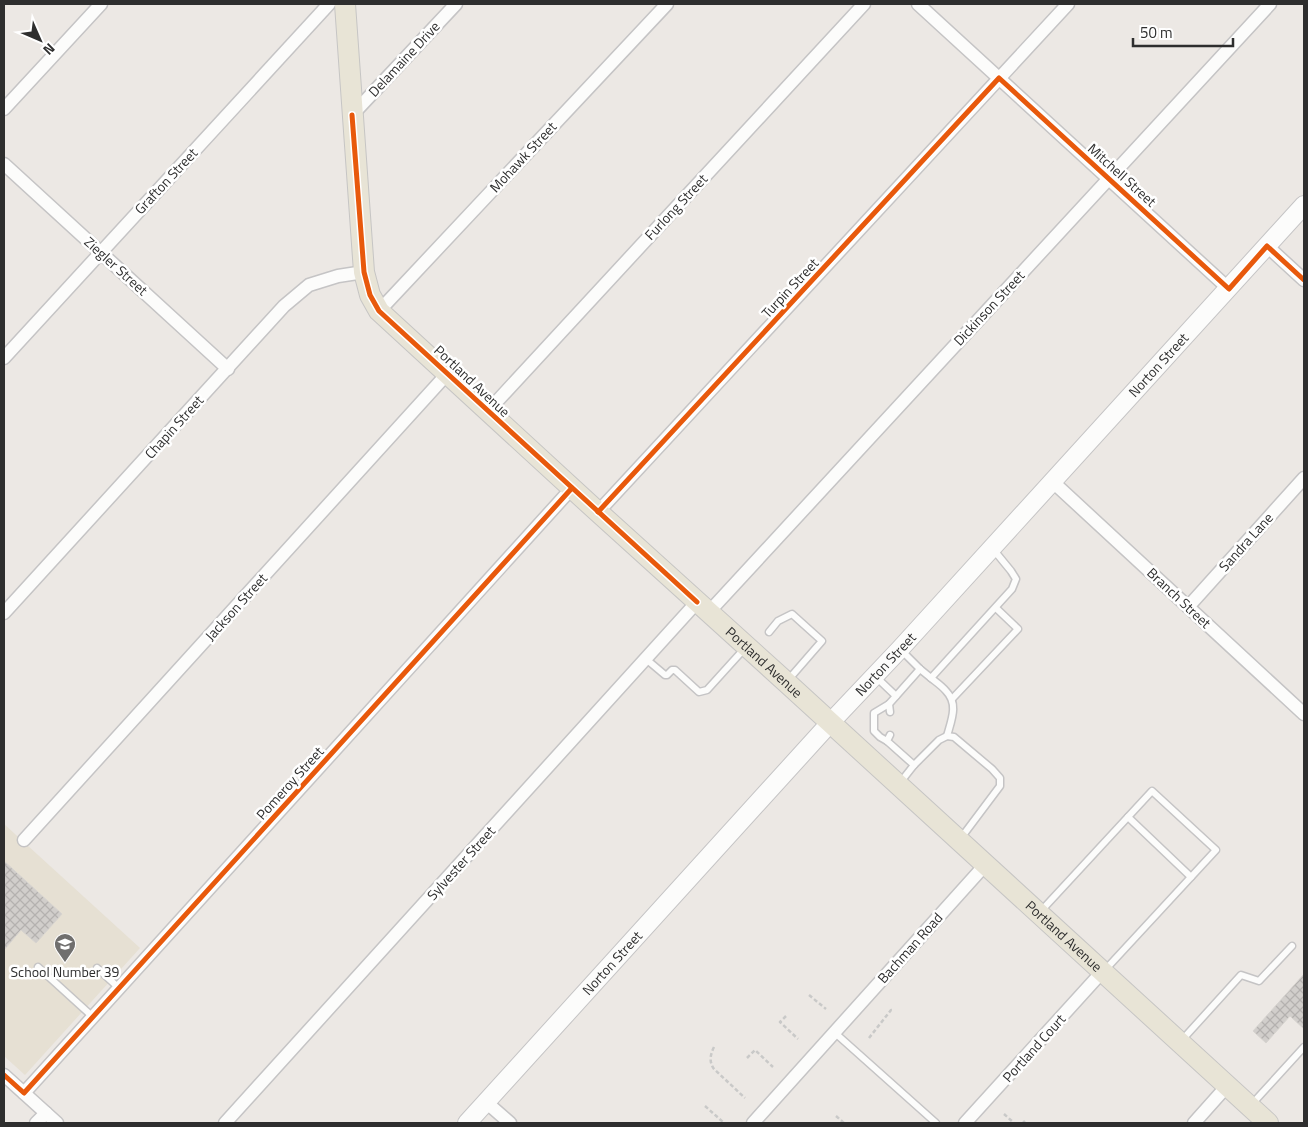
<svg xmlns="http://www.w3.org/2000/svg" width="1308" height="1127" viewBox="0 0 1308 1127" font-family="'Titillium Web',sans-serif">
	<defs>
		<pattern id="building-cross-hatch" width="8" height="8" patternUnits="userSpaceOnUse" patternTransform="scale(1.25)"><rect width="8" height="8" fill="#d1cecb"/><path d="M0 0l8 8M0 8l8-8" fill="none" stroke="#b4b1af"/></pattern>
	</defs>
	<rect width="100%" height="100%" fill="#ece8e4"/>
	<!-- education -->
	<path fill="#e6e0d3" d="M4,824L140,948L25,1075L4,1056Z"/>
	<!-- building -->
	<g fill="url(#building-cross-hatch)" stroke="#d7d4d0">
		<path d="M4,861L62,914L36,943L21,930L4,950Z"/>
		<path d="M1304,974V1029L1290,1016L1266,1043L1253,1031Z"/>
	</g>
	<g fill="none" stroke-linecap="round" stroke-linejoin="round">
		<!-- lane casing -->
		<g stroke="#c5c4c5" stroke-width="9">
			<g id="lane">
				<path d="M769,632L778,621L792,614L822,641L789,679"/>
				<path d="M901,650L920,669L931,678L1012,589L1016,579L1011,571L993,549"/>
				<path d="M646,659L665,675H667L672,670H675L699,692L707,690L745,648"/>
				<path d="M875,676L896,696"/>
				<path d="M931,678C936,682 942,686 946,691C959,704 951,721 947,736"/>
				<path d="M952,699L1018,629L996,608"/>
				<path d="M890,712L889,704L920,669"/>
				<path d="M890,735L887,741L914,765"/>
				<path d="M887,741L880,737L874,731V713L889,704"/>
				<path d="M899,784L914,765L939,740L947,736L954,737L992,769L1000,778V786L961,838"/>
				<path d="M1128,817L1191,877"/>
				<path d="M1041,911L1152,791L1216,850L1105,970"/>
				<path d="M38,967L93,1017"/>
				<path d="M97,968L119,988"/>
				<path d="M834,1032L936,1123"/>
				<path d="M1182,1040L1241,975L1259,981L1292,946"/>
				<path d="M1252,1104L1304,1047"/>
			</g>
		</g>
		<!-- street casing -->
		<g stroke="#c5c4c5" stroke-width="15">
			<g id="street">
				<path d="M918,4L1229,289"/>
				<path d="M4,109L101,4"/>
				<path d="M352,115L456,4"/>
				<path d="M4,164L228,369"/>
				<path d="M1267,246L1304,280"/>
				<path d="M379,311L667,4"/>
				<path d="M4,358L329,4"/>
				<path d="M488,411L864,4"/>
				<path d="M1053,482L1304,714"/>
				<path d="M598,512L1068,4"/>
				<path d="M1188,607L1304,478"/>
				<path d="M4,613L284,306L309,285L338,276L364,272"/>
				<path d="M708,613L1270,4"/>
				<path d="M24,840L447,374"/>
				<path d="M4,1075L57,1123"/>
				<path d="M24,1093L572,488"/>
				<path d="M486,1102L510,1123"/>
				<path d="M36,1123L46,1113"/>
				<path d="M225,1123L697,602"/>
				<path d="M753,1123L985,865"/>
				<path d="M965,1123L1102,972"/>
				<path d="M1194,1123L1227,1086"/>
			</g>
		</g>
		<!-- secondary casing -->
		<g stroke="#c5c4c5" stroke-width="20">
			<g id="secondary">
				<path id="s1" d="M467,1123L830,723L900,649L1304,205"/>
			</g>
		</g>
		<!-- primary casing -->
		<g stroke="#c6c5c4" stroke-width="22">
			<g id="primary">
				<path id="s2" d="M345,4L364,272L370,295L379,311L598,512L786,682L1268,1123"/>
			</g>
		</g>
		<!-- path -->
		<g stroke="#c9c9c8" stroke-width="2.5" stroke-dasharray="4 2.5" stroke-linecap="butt">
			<path d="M809,995L826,1009"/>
			<path d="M786,1016L780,1022L798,1039"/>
			<path d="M869,1038L891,1010H893"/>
			<path d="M714,1047C710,1055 709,1062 714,1069L745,1098"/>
			<path d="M747,1058L755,1050L773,1067"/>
			<path d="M705,1106L723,1122"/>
			<path d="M1004,1114L1014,1123"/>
			<path d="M836,1116L844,1123"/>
			<path d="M1023,1123L1025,1121"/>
		</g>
		<!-- lane -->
		<use href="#lane" stroke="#fcfcfb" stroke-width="6"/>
		<!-- street -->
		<use href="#street" stroke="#fcfcfb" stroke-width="12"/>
		<!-- secondary -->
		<use href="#secondary" stroke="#fcfcfb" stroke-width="18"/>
		<!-- primary -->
		<use href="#primary" stroke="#e8e4d6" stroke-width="20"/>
		<!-- cycleway casing -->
		<g stroke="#fff" stroke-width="8">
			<g id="cycleway">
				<path d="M352,115L364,272L370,295L379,311L697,602"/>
				<path d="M598,512L999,78L1229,289L1267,246L1304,280"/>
				<path d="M4,1075L24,1093L572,488"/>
			</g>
		</g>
		<!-- cycleway -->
		<use href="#cycleway" stroke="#e8590c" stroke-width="5"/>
	</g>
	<!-- icons -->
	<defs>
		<g id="school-pin" transform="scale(1.125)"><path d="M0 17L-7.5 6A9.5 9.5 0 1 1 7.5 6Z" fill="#706f6e" stroke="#fff"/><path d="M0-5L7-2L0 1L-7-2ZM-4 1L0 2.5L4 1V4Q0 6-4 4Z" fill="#fff"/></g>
	</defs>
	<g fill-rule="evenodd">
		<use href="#school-pin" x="65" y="944"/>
	</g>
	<g text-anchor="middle" stroke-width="5" stroke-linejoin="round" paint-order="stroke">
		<!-- street labels -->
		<g font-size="14" fill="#2e2e2e" stroke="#fff">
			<text transform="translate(404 59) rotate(-47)" y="5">Delamaine Drive</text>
			<text transform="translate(523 157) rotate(-47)" y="5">Mohawk Street</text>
			<text transform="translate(1122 175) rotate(42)" y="5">Mitchell Street</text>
			<text transform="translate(166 181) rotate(-47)" y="5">Grafton Street</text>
			<text transform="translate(676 207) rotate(-47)" y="5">Furlong Street</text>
			<text transform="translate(116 266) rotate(42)" y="5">Ziegler Street</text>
			<text transform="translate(790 288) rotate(-47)" y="5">Turpin Street</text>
			<text transform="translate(989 308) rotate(-47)" y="5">Dickinson Street</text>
			<text dy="5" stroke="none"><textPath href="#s1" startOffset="1026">Norton Street</textPath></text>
			<text transform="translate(472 381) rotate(43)" y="5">Portland Avenue</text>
			<text transform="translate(174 427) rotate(-48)" y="5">Chapin Street</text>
			<text transform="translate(1246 542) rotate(-48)" y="5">Sandra Lane</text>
			<text transform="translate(1179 598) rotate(43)" y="5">Branch Street</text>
			<text transform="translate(236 607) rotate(-48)" y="5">Jackson Street</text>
			<text dy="5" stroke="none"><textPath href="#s2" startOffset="832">Portland Avenue</textPath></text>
			<text dy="5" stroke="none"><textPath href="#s1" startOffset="621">Norton Street</textPath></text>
			<text transform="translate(290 783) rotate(-48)" y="5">Pomeroy Street</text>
			<text transform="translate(461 863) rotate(-48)" y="5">Sylvester Street</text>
			<text dy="5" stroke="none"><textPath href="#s2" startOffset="1238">Portland Avenue</textPath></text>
			<text transform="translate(910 948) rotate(-48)" y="5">Bachman Road</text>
			<text dy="5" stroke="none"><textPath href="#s1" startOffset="216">Norton Street</textPath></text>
			<text transform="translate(1034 1048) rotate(-48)" y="5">Portland Court</text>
		</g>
		<!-- poi labels -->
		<g font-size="14" fill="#2e2e2e" stroke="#fff">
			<text x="65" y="977">School Number 39</text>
		</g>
	</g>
	<!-- border -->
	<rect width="1308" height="1127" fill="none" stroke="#2e2e2e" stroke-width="10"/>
	<!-- north arrow -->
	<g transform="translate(40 40) rotate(135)" stroke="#ffffff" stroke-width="4" paint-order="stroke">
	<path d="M0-4L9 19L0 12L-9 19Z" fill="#2e2e2e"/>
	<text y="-8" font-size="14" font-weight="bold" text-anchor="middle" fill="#2e2e2e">N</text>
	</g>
	<!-- scale -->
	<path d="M1133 38v8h100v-8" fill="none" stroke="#2e2e2e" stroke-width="2.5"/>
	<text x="1140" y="38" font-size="15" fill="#2e2e2e" stroke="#ffffff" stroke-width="4" paint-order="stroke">50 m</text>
</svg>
